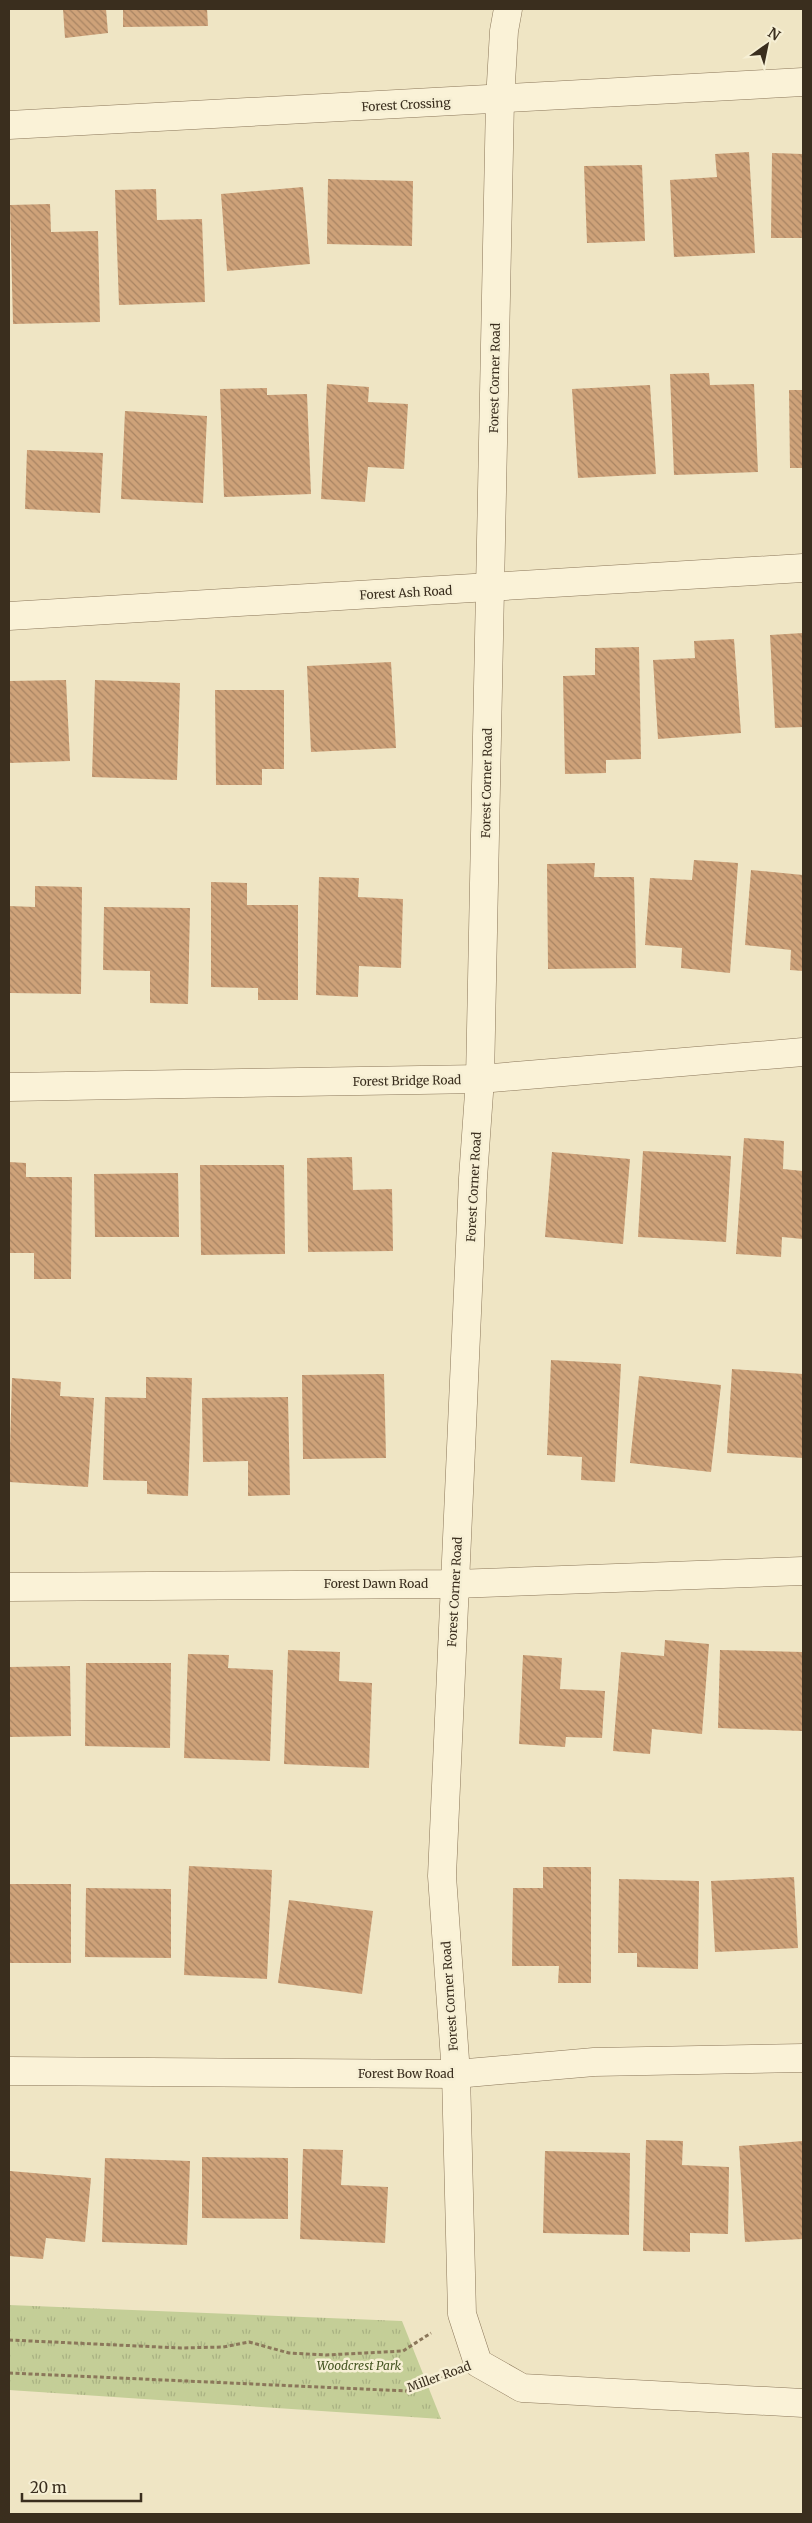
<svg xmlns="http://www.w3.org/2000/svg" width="812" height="2523" viewBox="0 0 812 2523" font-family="Merriweather,serif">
	<defs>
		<pattern id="park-tufts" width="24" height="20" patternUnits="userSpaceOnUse" patternTransform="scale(1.25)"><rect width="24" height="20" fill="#c4ce97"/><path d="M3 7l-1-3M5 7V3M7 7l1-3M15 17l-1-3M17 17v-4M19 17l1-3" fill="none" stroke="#a9b182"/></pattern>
		<pattern id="building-back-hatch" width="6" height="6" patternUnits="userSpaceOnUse" patternTransform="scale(1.25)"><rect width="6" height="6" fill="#cea279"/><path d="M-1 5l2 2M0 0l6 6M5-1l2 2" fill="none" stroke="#a88463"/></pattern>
	</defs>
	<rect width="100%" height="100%" fill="#efe5c4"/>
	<!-- park -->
	<path fill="url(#park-tufts)" d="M9,2305L402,2321L441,2419L9,2390Z"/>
	<!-- building -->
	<g fill="url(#building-back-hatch)">
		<path d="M63,9H106L108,33L65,38Z"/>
		<path d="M123,9H207L208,26L123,27Z"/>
		<path d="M749,152L755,253L674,257L670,180L717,177L715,154Z"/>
		<path d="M772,153L803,154V238H771Z"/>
		<path d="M642,165L645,241L587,243L584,166Z"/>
		<path d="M328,179L413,181L412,246L327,244Z"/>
		<path d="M303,187L310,264L227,271L221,194Z"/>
		<path d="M156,189L157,220L202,219L205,302L119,305L115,190Z"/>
		<path d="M50,204L51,232L98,231L100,322L13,324L10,205Z"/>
		<path d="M709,373L710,385L754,384L758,472L674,475L670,374Z"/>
		<path d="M327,384L369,387L368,402L408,404L404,469L368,467L365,502L321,499Z"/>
		<path d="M650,385L656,474L578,478L572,389Z"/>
		<path d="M267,388V395L307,394L311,494L224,497L220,389Z"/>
		<path d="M789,390H803V468H790Z"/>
		<path d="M125,411L207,416L203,503L121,499Z"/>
		<path d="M27,450L103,453L100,513L25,509Z"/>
		<path d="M803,633V727L775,728L770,635Z"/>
		<path d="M734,639L741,733L658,739L653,660L695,658L694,641Z"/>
		<path d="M639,647L641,759L606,760V773L565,774L563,676L595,675V648Z"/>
		<path d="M391,662L396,748L311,752L307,666Z"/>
		<path d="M66,680L70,761L9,763V681Z"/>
		<path d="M95,680L180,683L177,780L92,777Z"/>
		<path d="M215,690H284V769H262V785H216Z"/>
		<path d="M694,860L738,863L730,973L681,968L682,948L645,945L650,878L692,880Z"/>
		<path d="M595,863L594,877H634L636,968L548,969L547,864Z"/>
		<path d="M751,870L803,875V971L790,970L791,950L745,945Z"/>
		<path d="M319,877L359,878L358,897L403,899L401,968L359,966L358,997L316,995Z"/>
		<path d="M211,882L247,883V905H298V1000H258V988L211,987Z"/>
		<path d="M35,886L82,887L81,994L9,993V906L35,907Z"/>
		<path d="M104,907L190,908L188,1004L150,1003V971L103,970Z"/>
		<path d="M744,1138L784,1141L783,1169L803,1171V1239L782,1237L781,1257L736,1254Z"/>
		<path d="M643,1151L731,1156L726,1242L638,1237Z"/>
		<path d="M552,1152L630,1159L623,1244L545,1237Z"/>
		<path d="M352,1157L353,1190L392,1189L393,1251L308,1252L307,1158Z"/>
		<path d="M9,1162L26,1163V1177H72L71,1279H34V1253H9Z"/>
		<path d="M200,1165H284L285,1254L201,1255Z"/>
		<path d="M178,1173L179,1237H95L94,1174Z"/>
		<path d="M551,1360L621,1364L615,1482L581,1480L582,1457L547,1455Z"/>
		<path d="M732,1369L803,1374V1458L727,1453Z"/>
		<path d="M384,1374L386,1458L303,1459L302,1375Z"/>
		<path d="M639,1376L721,1385L711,1472L630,1463Z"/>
		<path d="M146,1377L192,1378L188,1496L147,1494V1481L103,1480L105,1397L146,1398Z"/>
		<path d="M12,1378L61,1382L60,1396L94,1398L88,1487L9,1482Z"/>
		<path d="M288,1397L290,1495L248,1496V1461L203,1462L202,1398Z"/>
		<path d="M665,1640L709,1644L702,1734L652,1729L650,1754L613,1751L621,1652L664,1656Z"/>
		<path d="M288,1650L340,1652L339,1681L372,1683L369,1768L284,1764Z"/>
		<path d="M720,1650L803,1652L802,1731L718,1728Z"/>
		<path d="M188,1654L229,1655L228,1668L273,1670L270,1761L184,1758Z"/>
		<path d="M523,1655L562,1658L560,1689L605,1691L602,1738L566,1737L565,1747L519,1744Z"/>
		<path d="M86,1663H171L170,1748L85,1746Z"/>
		<path d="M70,1666L71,1736L9,1737V1667Z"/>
		<path d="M189,1866L272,1870L267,1979L184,1975Z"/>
		<path d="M543,1867H591V1983H558L559,1966H512L513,1888H543Z"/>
		<path d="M794,1877L798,1948L715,1952L711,1881Z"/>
		<path d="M619,1879L699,1881L698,1969L637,1967V1953H618Z"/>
		<rect x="9" y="1884" width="62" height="79"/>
		<path d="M86,1888L171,1889V1958L85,1957Z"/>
		<path d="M289,1900L373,1911L362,1994L278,1983Z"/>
		<path d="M646,2140L683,2141L682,2165L729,2167L728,2234L690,2233V2252L643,2251Z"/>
		<path d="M803,2141V2239L745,2242L739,2146Z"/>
		<path d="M303,2149L343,2150L341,2185L388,2187L385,2243L300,2239Z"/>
		<path d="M545,2151L630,2153L629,2235L543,2233Z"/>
		<path d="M202,2157L288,2158V2219L202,2218Z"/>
		<path d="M105,2158L190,2161L187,2245L102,2242Z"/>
		<path d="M10,2171L91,2178L85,2242L46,2238L43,2259L9,2256Z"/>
	</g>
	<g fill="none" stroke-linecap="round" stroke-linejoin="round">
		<!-- minor casing -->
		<g stroke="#8b775a" stroke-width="29">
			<g id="minor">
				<path d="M508,9L504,31L500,100L480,1079L473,1178L442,1876L456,2074L462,2314L478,2363L522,2388L803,2403"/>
				<path d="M9,125L803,82"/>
				<path d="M9,616L803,568"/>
				<path d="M9,1087L480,1079L803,1052"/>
				<path d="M9,1587L455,1584L803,1571"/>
				<path d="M9,2071L456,2074L594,2062L803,2058"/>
			</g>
		</g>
		<!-- path -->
		<g stroke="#8b775a" stroke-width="3" stroke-dasharray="4 2.5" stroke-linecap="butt">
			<path d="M9,2340L181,2348L223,2347L249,2342L289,2353L326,2355L403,2351L431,2333"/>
			<path d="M9,2373L407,2391L447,2375"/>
		</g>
		<!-- minor -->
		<use href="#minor" stroke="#faf2d7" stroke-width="28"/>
	</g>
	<g text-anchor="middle" stroke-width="5" stroke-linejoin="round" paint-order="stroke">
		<!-- street labels -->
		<g font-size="12" fill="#3a2e1e" stroke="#f6efd4">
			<text transform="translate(406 105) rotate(-3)" y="4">Forest Crossing</text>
			<text transform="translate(495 378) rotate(-89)" y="4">Forest Corner Road</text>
			<text transform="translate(406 593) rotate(-3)" y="4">Forest Ash Road</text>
			<text transform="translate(487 783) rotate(-89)" y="4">Forest Corner Road</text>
			<text transform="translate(407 1081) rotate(-1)" y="4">Forest Bridge Road</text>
			<text transform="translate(474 1187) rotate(-87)" y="4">Forest Corner Road</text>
			<text x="376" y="1588">Forest Dawn Road</text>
			<text transform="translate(455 1592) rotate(-87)" y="4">Forest Corner Road</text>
			<text transform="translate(450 1996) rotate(-94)" y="4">Forest Corner Road</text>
			<text x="406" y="2078">Forest Bow Road</text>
			<text transform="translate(439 2377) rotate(-20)" y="4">Miller Road</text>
		</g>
		<!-- park labels -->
		<g font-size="12" font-style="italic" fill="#475724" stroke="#f6efd4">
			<text x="359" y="2370">Woodcrest Park</text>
		</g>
	</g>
	<!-- border -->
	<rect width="812" height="2523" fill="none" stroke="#3a2e1e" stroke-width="20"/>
	<!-- north arrow -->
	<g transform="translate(767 45) rotate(33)" stroke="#f6efd4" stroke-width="4" paint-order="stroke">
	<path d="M0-4L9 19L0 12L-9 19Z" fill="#3a2e1e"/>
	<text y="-8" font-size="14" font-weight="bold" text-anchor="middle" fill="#3a2e1e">N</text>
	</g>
	<!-- scale -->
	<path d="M22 2493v8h119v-8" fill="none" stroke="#3a2e1e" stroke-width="2.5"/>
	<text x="30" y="2493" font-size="15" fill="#3a2e1e" stroke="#f6efd4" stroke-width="4" paint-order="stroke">20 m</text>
</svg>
